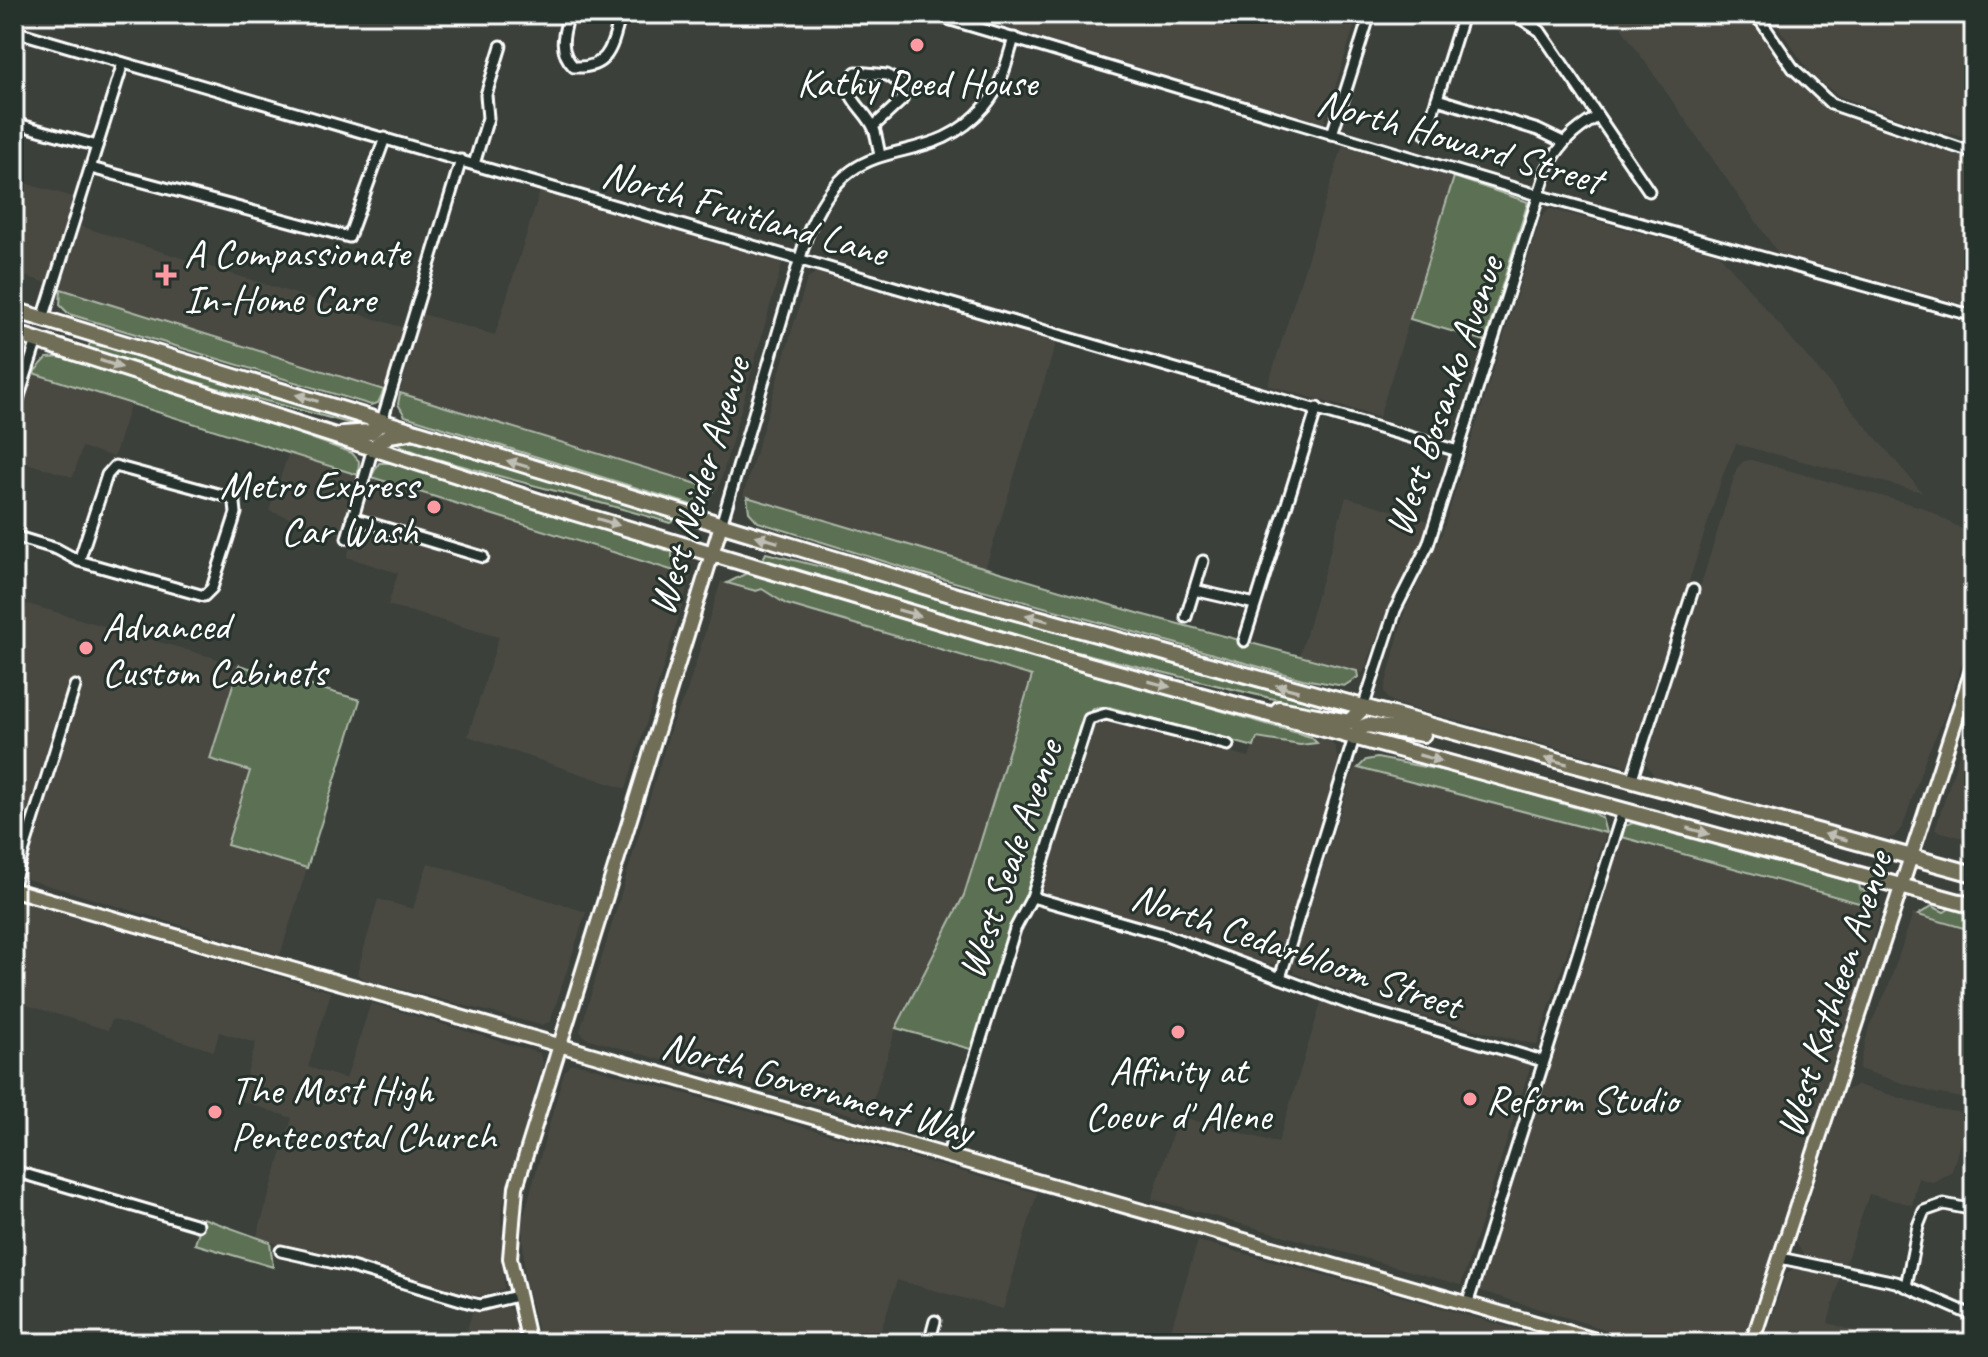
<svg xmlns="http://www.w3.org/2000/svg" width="1988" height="1357" viewBox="0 0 1988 1357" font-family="Caveat,sans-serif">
	<rect width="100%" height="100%" fill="#3b403a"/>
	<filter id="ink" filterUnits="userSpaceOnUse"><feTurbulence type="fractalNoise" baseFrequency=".0125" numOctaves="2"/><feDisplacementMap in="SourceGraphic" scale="16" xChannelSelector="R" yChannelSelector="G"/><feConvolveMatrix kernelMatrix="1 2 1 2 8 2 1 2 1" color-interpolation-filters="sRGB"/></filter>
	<g filter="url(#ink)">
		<!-- built -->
		<g fill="#4a4a43">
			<path d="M1006,14H1358L1324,123L1002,26Z"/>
			<path d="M1612,14H1749L1795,80L1828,109L1974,162V307L1778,253Z"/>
			<path d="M1769,14H1974V139L1931,129L1839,96L1812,75Z"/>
			<path d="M1343,145L1454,177L1379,417L1268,385Z"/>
			<path d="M14,180L73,197L48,283L14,273Z"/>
			<path d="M540,191L775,258L782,264L718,490L400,393L422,314L495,335Z"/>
			<path d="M1550,209L1719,254L1922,492L1736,444L1724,471L1633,758L1626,766L1400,705L1388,699L1384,691L1405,611L1442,534L1541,218Z"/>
			<path d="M80,226L404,328L384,390L61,289Z"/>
			<path d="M817,271L1058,337L985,569L743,496L807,280Z"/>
			<path d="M33,373L131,402L114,457L82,447L73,477L14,459V437Z"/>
			<path d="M289,452L358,475L342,535L269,511Z"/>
			<path d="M1751,460L1924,508L1974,536V626L1946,713L1925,759L1903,826L1894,837L1886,839L1655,777L1646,763L1737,468L1744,461Z"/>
			<path d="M371,477L691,576L626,789L468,736L499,637L388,605L398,573L347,557Z"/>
			<path d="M1346,497L1429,521L1418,551L1392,598L1363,673L1300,655Z"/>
			<path d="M721,581L756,591L762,589L786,604L1032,676L964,895L900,1016L867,1119L586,1038L580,1031L672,724L687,691Z"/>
			<path d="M27,604L239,665L211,759L250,770L228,845L307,868L280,955L27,879L26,868L77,707L61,703L14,855V650Z"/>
			<path d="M1974,708V841L1935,830Z"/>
			<path d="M1106,719L1249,757L1257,738L1300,745L1317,743V739L1323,738L1335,746L1339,767L1276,963L1270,964L1044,892L1043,882L1091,734L1098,720Z"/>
			<path d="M1355,767L1606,833L1537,1045L1383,1006L1294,973L1292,964Z"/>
			<path d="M1622,837L1881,909L1835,1071L1746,1343H1650L1481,1291L1480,1285Z"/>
			<path d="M428,863L586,912L550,1022L541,1025L366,980L357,974L378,899L413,909Z"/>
			<path d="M14,899L331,992L308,1067L346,1079L371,1003L539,1053L543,1063L501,1211L504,1289L480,1296L468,1294L349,1260L256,1239L292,1118L239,1100L256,1043L219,1032L214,1051L112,1019L108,1030L14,1001Z"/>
			<path d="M1913,913L1974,931V1100L1934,1093L1859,1069L1869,1027L1888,988Z"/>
			<path d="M1322,1000L1531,1064L1461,1285L1152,1199L1178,1116L1278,1143Z"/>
			<path d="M571,1064L583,1065L1037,1193L1003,1309L897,1280L877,1343H541L525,1279L522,1222L564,1072Z"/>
			<path d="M1857,1085L1937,1109L1968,1114L1952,1171L1933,1182L1918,1178L1912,1205L1869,1194L1845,1265L1803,1254L1796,1242L1842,1099L1845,1091Z"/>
			<path d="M1198,1241L1382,1291L1563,1343H1167Z"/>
			<path d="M1796,1267L1841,1274L1828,1323L1894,1343H1763L1786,1274Z"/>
			<path d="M505,1306L511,1310L521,1343H463L473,1310Z"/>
		</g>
		<!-- green -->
		<g fill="#5b7053" stroke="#adb8a9" stroke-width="2">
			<path d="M1454,177L1528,202L1485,341L1410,319Z"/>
			<path d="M61,289L384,390L378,403L371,405L69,314L60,305Z"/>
			<path d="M90,343L353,417L360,426L217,388L88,348Z"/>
			<path d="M62,357L233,410L352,453L359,461L358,475L33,373L47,358Z"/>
			<path d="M400,393L714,489L708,499L692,505L405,416L398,404Z"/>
			<path d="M398,438L456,449L669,514L674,520L670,523C606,503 541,488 477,470C451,462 419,456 395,442Z"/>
			<path d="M379,463H395L672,552V557L688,569L687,575L371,477Z"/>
			<path d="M747,497L1141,614L1357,671L1358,677L1344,686L1303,679L918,572L758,522L749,512Z"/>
			<path d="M766,553L1028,619L1319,702L1321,705L1316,709L1061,648L763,559Z"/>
			<path d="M747,573L1311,737L1317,743L1300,745L1257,738L1254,747L1109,707L1094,708L1080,726L1031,886L1009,931L974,1050L896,1028L964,895L1032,676L786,604L762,589L756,591L727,583Z"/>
			<path d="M239,665L360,700L307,868L227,845L250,771L210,759Z"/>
			<path d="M1377,758L1461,774L1594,813L1602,818L1606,833L1358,768L1366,760Z"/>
			<path d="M1633,823L1859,884L1860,889L1874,895L1877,908L1622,837L1625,826Z"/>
			<path d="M1932,906L1944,912L1952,907L1974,913V931L1918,915Z"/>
			<path d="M203,1218L270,1242L273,1267L195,1244Z"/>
		</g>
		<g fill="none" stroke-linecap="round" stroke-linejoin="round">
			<!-- minor casing -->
			<g stroke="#fff" stroke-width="15">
				<g id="minor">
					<path d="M569,14C563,35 558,51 574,67C611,69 612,44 621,14"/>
					<path d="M931,14L1541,196L1974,316"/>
					<path d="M1514,14L1540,31L1649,191"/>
					<path d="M1756,14L1793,68L1831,104L1974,153"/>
					<path d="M1760,21L1770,14"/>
					<path d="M14,31L1458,451"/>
					<path d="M1437,99L1538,130L1563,142"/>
					<path d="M14,123L97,146"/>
					<path d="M874,126L902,100L904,86L887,75L856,72C836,95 866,108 874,129C877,137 878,147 880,155"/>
					<path d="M1332,134L1370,14"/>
					<path d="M1426,134L1463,15"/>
					<path d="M474,164L488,118L486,95L501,46"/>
					<path d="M91,168L349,237L385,138"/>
					<path d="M43,319L123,63"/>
					<path d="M14,412L37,340"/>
					<path d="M382,421L461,160"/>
					<path d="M352,518L483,557"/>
					<path d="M721,525L806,238C852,116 922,180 985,106C1001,88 1007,61 1014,38"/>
					<path d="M14,536L57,549L79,561L204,596L212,588L236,513L235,503L229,497L115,466L107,475L79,561"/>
					<path d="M347,538L373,448"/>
					<path d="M1194,590L1255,604"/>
					<path d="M1186,617L1203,561"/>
					<path d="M1244,641L1317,408"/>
					<path d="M1363,708L1395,610L1428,545L1547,169C1560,144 1573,131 1597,117"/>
					<path d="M1631,781L1693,590"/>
					<path d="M14,882L75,686"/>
					<path d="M1032,897L1166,935L1357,1007L1543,1061"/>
					<path d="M1280,978L1354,738"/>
					<path d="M948,1157L958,1113L1015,929L1032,897L1089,719L1106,714L1228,745"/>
					<path d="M14,1171L198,1225"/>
					<path d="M281,1251L348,1266L471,1303L480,1305L517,1296"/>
					<path d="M1780,1258L1896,1282L1974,1316"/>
					<path d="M1906,1286L1918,1226L1924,1211L1944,1204L1974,1210"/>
					<path d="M1467,1305L1623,811"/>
					<path d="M929,1343L935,1321"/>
				</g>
			</g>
			<!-- major casing -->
			<g stroke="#fff" stroke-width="18">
				<g id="major">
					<path d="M14,890L1606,1343"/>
					<path d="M529,1343L510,1258L516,1187L721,525"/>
					<path d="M1752,1343L1974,664"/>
				</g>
			</g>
			<!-- highway casing -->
			<g stroke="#fff" stroke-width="20">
				<g id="highway">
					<path d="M14,310L957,596L1974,874"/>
					<path d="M14,333L572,512L1060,657L1974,906"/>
					<path d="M343,434L371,432L382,421"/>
					<path d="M373,448L389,435L409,432"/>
					<path d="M1279,709L1349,722L1363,708"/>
					<path d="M1354,738L1360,728L1368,725L1423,734"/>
				</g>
			</g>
			<!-- minor -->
			<use href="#minor" stroke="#26332d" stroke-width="9"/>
			<!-- major -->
			<use href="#major" stroke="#716e59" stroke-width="12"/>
			<!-- highway -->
			<use href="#highway" stroke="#716e59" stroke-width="14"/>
		</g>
		<!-- one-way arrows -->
		<defs><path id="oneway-solid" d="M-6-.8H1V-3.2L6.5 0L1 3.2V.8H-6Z" transform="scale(2)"/></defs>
		<g fill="#bfbeb4">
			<use href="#oneway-solid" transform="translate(111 364) rotate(18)"/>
			<use href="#oneway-solid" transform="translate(307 398) rotate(-163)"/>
			<use href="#oneway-solid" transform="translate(518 464) rotate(-163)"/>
			<use href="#oneway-solid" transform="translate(608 522) rotate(17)"/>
			<use href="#oneway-solid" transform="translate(767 539) rotate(-163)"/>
			<use href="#oneway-solid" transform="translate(909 613) rotate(16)"/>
			<use href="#oneway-solid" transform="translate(1037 618) rotate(-164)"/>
			<use href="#oneway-solid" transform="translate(1159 684) rotate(15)"/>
			<use href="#oneway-solid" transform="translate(1287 688) rotate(-165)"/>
			<use href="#oneway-solid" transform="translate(1430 758) rotate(15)"/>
			<use href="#oneway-solid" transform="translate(1556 761) rotate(-165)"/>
			<use href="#oneway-solid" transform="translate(1698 831) rotate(15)"/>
			<use href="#oneway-solid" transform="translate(1836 837) rotate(-165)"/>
		</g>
	</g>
	<!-- markers -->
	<g fill="#ff9aa2" stroke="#26332d" stroke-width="3">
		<circle cx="917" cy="45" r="8"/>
		<path d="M162 263h8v8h8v8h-8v8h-8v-8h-8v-8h8z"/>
		<circle cx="434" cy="507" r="8"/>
		<circle cx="86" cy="648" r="8"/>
		<circle cx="1178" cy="1032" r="8"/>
		<circle cx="1470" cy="1099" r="8"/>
		<circle cx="215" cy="1112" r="8"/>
	</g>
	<g text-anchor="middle" stroke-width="6" stroke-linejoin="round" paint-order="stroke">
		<!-- poi labels -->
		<g font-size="40" fill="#fff" stroke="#26332d" text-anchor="start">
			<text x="917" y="96" text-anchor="middle">Kathy Reed House</text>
			<text x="184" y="266">A Compassionate<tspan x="184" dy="46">In-Home Care</tspan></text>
			<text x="418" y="498" text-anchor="end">Metro Express<tspan x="418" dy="46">Car Wash</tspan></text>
			<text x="102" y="639">Advanced<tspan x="102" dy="46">Custom Cabinets</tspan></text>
			<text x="1178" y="1083" text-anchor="middle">Affinity at<tspan x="1178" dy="46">Coeur d' Alene</tspan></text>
			<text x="231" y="1103">The Most High<tspan x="231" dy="46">Pentecostal Church</tspan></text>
			<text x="1486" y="1113">Reform Studio</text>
		</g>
		<!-- street labels -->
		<g font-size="40" fill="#fff" stroke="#26332d">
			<text transform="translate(1460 140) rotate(16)" y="14">North Howard Street</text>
			<text transform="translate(745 212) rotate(16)" y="14">North Fruitland Lane</text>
			<text transform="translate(1443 396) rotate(-71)" y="14">West Bosanko Avenue</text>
			<text transform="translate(698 486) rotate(-73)" y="14">West Neider Avenue</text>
			<text transform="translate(1009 859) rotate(-71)" y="14">West Seale Avenue</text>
			<text transform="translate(1297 950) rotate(19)" y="14">North Cedarbloom Street</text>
			<text transform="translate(1833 994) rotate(-72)" y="14">West Kathleen Avenue</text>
			<text transform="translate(818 1087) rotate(16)" y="14">North Government Way</text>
		</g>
	</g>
	<!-- margin -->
	<rect width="1988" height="1357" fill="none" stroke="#26332d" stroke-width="48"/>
	<rect x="24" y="24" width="1940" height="1309" fill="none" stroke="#fff" stroke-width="3" filter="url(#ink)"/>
</svg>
